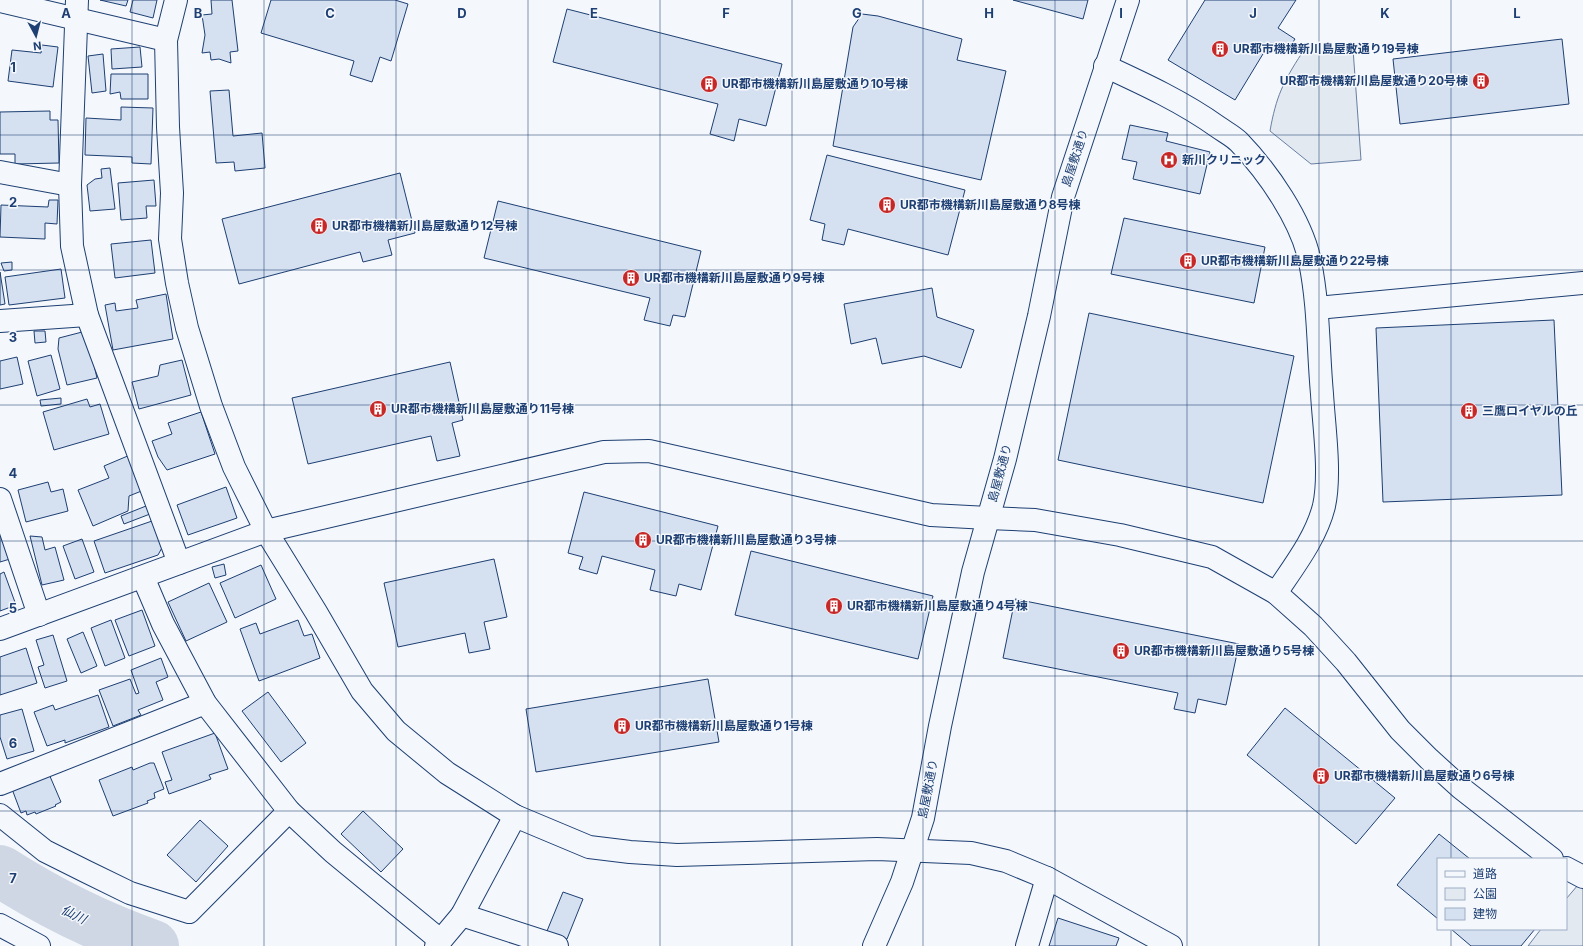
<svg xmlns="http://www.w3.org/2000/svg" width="1583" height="946" viewBox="0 0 1583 946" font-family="Inter,'Noto Sans JP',sans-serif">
	<rect width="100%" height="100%" fill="#f4f7fb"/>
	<!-- green -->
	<g fill="#e3e9f0" stroke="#687fa3">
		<path d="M1353,49L1361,160L1311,164L1270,131C1276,97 1283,82 1302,53Z"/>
		<path d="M1578,885L1583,888V946H1528L1541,929H1566V899Z"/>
	</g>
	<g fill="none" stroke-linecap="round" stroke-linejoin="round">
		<!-- river -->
		<path stroke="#cfd7e4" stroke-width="52" d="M0,871C50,903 96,926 153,946"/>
	</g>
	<!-- building -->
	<g fill="#d5e0f0" stroke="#1d3f73">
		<path d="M100,0H128L126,6Z"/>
		<path d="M133,0H157L153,18L130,12Z"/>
		<path d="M211,0H232L238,51L230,52L231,63L219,59L211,60L210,52L202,53L205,35L202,15L212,14Z"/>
		<path d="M271,0H395L408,4L391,61L380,57L372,82L350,75L354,61L261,33Z"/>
		<path d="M1013,0H1088L1083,19Z"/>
		<path d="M1205,0H1296L1278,28L1295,39L1285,54L1269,44L1235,100L1168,60Z"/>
		<path d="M567,9L782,64L766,126L739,119L734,141L710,134L718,104L553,62Z"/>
		<path d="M862,14L878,16L962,39L957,60L1006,71L981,180L833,146L853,27Z"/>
		<path d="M1562,39L1569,104L1400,124L1393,59Z"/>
		<path d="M42,45L58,47L53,87L8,81L12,50L41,53Z"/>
		<path d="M140,47L142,67L112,69L111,49Z"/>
		<path d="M103,54L106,91L92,93L88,56Z"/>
		<path d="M111,74H148V99H121L120,92L110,94Z"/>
		<path d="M229,90L233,136L262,133L265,168L235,171L234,162L216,163L210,91Z"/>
		<path d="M121,107L153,108L151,164L132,163V157L85,155L86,118L121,120Z"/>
		<path d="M50,111V120H58L59,163L15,164V154H0V112Z"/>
		<path d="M1130,125L1168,133L1166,141L1210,152L1200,194L1133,179L1137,162L1122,159Z"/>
		<path d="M827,155L965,190L948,255L848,229L844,245L822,240L825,224L810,220Z"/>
		<path d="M110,168L115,209L90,211L87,185L95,179L102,178L101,169Z"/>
		<path d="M400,173L415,233L388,240L392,255L363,262L360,252L239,284L222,219Z"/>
		<path d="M154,180L156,206H146L147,218L121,220L118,183Z"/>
		<path d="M49,200H58L57,224L45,223V239L0,237L1,205L48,207Z"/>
		<path d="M498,201L701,251L685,317L673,315L670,326L644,320L650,298L484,258Z"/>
		<path d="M1124,218L1265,247L1254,303L1111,274Z"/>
		<path d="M151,240L155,273L115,278L111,244Z"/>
		<path d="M12,262V270L4,271L1,263Z"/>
		<path d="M61,269L65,298L9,305L5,277Z"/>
		<path d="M0,272L5,304L0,305Z"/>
		<path d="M932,288L937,317L974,330L961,368L924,356L882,364L876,338L851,344L844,304Z"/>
		<path d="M166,294L173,339L113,350L105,305L115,303L116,311L138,308L136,300Z"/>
		<path d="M1089,313L1294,356L1263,503L1058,460Z"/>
		<path d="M1554,320L1562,495L1383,502L1376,328Z"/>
		<path d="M34,331H45L46,342L35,343Z"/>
		<path d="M86,331L97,378L67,385L58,349L59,338Z"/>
		<path d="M51,355L60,389L37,396L28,361Z"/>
		<path d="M17,357L23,384L0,389V361Z"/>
		<path d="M182,360L191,395L139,409L132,382L158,376L160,365Z"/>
		<path d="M450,362L463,420L452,423L460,456L437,461L431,436L308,464L292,398Z"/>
		<path d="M61,398V404L41,406L40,400Z"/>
		<path d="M87,399L90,407L100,404L109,434L54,450L43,412Z"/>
		<path d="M201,412L215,454L167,470L158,457L152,441L172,434L168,423Z"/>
		<path d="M130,455L144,490L129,496L128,511L93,526L78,490L109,478L104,466Z"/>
		<path d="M48,482L51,492L63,489L68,511L26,522L18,490Z"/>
		<path d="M226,487L237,518L188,535L177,505Z"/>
		<path d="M584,492L718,526L701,590L679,584L676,596L650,590L655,570L602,556L597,574L579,569L583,557L568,553Z"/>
		<path d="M146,506L150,514L124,524L121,516Z"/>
		<path d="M0,514L10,559L0,562Z"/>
		<path d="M155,520L164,544L158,555L105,573L94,541Z"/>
		<path d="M30,536L42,537L45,550L55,547L64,580L42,585Z"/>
		<path d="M82,539L94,572L75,579L63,546Z"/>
		<path d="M751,551L933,596L918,659L735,615Z"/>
		<path d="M494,559L507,617L484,622L490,649L469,653L465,633L398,647L384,583Z"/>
		<path d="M224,564L226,575L215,578L212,567Z"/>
		<path d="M261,565L276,599L235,618L220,583Z"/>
		<path d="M4,572L16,605L0,611V574Z"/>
		<path d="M209,583L227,622L186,641L168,602Z"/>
		<path d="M1015,599L1239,644L1226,705L1198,699L1195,713L1174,709L1178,693L1003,658Z"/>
		<path d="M142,610L155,646L129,656L115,620Z"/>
		<path d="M111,620L125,658L105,666L91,628Z"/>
		<path d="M298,620L304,636L312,634L320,658L259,681L240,629L256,623L260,634Z"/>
		<path d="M83,632L97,666L81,673L67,639Z"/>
		<path d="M53,635L67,681L45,688L38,667L44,665L36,640Z"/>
		<path d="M26,648L37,683L0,695V657Z"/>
		<path d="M161,658L168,677L156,682L163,700L138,710L141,715L113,726L99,690L130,679L136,694L139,693L131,670Z"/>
		<path d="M708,679L719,742L536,772L526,709Z"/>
		<path d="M268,692L306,743L281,762L242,711Z"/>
		<path d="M98,695L109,727L65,743V740L47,746L34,712L53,705L55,710Z"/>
		<path d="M1285,708L1395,798L1356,844L1247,755Z"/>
		<path d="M22,709L34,751L7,759L0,737V715Z"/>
		<path d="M215,733L228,769L209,775L211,779L169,794L165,782L172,780L162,752Z"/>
		<path d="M150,763H154L164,789L154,793L155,798L147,801L148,803L113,816L99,780L132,767L133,770Z"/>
		<path d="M49,774L61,802L55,805L56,806L36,814L35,812L27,815L26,811L21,813L12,789Z"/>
		<path d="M363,811L403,849L381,872L341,834Z"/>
		<path d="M200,820L228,846L196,882L167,855Z"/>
		<path d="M1439,834L1470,859H1438V919L1397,885Z"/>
		<path d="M563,892L583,899L567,939L547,931Z"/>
		<path d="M1058,918L1119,938L1116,946H1049Z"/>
		<path d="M1451,929H1535L1521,946H1471Z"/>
	</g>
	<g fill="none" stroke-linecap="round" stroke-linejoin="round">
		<!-- minor casing -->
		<g stroke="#1d3f73" stroke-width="24">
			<g id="minor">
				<path d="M77,0L70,185L72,246L87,315L179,563"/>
				<path d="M176,0L166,40L168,127L172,193L170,239L177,283L187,328L211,406L234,467L266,531L316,612L362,691L396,731L447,773L515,816L589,847L630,852L677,855L877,849L971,853L1006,861L1047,878L1171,946"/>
				<path d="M0,1L166,40"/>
				<path d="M1105,66C1144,84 1183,102 1218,127C1225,132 1233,136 1239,142C1268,172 1302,221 1310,262C1319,306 1318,350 1322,394C1324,427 1331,474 1324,506C1316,538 1294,566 1276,593"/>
				<path d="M0,172L70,185"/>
				<path d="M1317,308L1583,283"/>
				<path d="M0,321L87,315"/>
				<path d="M0,499L39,615"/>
				<path d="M143,577L163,624L205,703L289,811L333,852L440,940"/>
				<path d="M0,629L266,531L604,452L649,451L931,515L988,518"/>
				<path d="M0,784L205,703"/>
				<path d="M0,815L45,851L85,871L130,893L189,912L289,811"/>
				<path d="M462,915L557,946"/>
				<path d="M0,925L39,946"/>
				<path d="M436,946L462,915L515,816"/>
				<path d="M1027,946L1047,878"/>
			</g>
		</g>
		<!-- tertiary casing -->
		<g stroke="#1d3f73" stroke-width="24">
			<g id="tertiary">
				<path d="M988,518L1035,520L1120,535L1212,557L1276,593L1313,626L1346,662L1400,730L1429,759L1461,788L1552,859"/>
				<path d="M1566,868L1583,877"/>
				<path d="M874,946L902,882L923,818L940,726L973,572L1005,459L1039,316L1063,197L1128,0"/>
			</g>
		</g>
		<!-- minor -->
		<use href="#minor" stroke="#f4f7fb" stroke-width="22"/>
		<!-- tertiary -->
		<use href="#tertiary" stroke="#f4f7fb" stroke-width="22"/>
	</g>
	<!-- grid -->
	<path fill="none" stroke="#1d3f73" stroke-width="1" stroke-opacity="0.55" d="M132,0V946M264,0V946M396,0V946M528,0V946M660,0V946M792,0V946M923,0V946M1055,0V946M1187,0V946M1319,0V946M1451,0V859M0,135H1583M0,270H1583M0,405H1583M0,541H1583M0,676H1583M0,811H1583M1451,929V946"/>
	<!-- icons -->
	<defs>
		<g id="building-disc" transform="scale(0.9)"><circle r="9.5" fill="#c62828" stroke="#f4f7fb"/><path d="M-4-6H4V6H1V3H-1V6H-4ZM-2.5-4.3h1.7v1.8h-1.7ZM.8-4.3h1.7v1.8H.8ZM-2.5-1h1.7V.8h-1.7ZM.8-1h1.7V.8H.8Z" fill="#fff"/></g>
		<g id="hospital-disc" transform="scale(0.9)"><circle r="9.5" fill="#c62828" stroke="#f4f7fb"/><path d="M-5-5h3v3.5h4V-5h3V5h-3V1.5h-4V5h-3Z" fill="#fff"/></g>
	</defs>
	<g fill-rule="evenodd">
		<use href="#building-disc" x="1220" y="49"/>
		<use href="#building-disc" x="1481" y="81"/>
		<use href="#building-disc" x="709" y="84"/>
		<use href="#hospital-disc" x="1169" y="160"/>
		<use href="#building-disc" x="887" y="205"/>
		<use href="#building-disc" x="319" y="226"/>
		<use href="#building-disc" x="1188" y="261"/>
		<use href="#building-disc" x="631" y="278"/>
		<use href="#building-disc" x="378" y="409"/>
		<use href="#building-disc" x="1469" y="411"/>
		<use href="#building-disc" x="643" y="540"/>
		<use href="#building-disc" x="834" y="606"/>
		<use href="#building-disc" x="1121" y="651"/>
		<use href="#building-disc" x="622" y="726"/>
		<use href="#building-disc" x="1321" y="776"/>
	</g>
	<g text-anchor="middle" stroke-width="3" stroke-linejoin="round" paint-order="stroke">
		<!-- poi labels -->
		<g font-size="12" font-weight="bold" fill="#1d3f73" stroke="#f4f7fb" text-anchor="start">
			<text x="1233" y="53">UR都市機構新川島屋敷通り19号棟</text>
			<text x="1468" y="85" text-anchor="end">UR都市機構新川島屋敷通り20号棟</text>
			<text x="722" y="88">UR都市機構新川島屋敷通り10号棟</text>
			<text x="1182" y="164">新川クリニック</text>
			<text x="900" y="209">UR都市機構新川島屋敷通り8号棟</text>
			<text x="332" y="230">UR都市機構新川島屋敷通り12号棟</text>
			<text x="1201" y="265">UR都市機構新川島屋敷通り22号棟</text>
			<text x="644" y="282">UR都市機構新川島屋敷通り9号棟</text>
			<text x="391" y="413">UR都市機構新川島屋敷通り11号棟</text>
			<text x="1482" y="415">三鷹ロイヤルの丘</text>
			<text x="656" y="544">UR都市機構新川島屋敷通り3号棟</text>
			<text x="847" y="610">UR都市機構新川島屋敷通り4号棟</text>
			<text x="1134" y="655">UR都市機構新川島屋敷通り5号棟</text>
			<text x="635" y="730">UR都市機構新川島屋敷通り1号棟</text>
			<text x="1334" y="780">UR都市機構新川島屋敷通り6号棟</text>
		</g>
		<!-- street labels -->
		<g font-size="12" fill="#1d3f73" stroke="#f4f7fb">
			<text transform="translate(1075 158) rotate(-72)" y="4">島屋敷通り</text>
			<text transform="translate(1000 473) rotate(-75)" y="4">島屋敷通り</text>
			<text transform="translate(928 789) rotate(-79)" y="4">島屋敷通り</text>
		</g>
		<!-- water labels -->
		<g font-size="13" font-style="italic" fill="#1d3f73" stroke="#f4f7fb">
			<text transform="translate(74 914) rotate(26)" y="5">仙川</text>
		</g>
	</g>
	<g font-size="13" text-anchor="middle" font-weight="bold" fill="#1d3f73" stroke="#f4f7fb" stroke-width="3" stroke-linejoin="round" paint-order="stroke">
		<text x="66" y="18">A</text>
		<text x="198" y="18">B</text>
		<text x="330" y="18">C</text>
		<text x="462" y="18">D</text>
		<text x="594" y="18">E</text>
		<text x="726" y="18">F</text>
		<text x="857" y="18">G</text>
		<text x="989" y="18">H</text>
		<text x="1121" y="18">I</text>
		<text x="1253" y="18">J</text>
		<text x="1385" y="18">K</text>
		<text x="1517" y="18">L</text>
		<text x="13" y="72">1</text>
		<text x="13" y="207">2</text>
		<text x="13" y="342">3</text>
		<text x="13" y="478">4</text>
		<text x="13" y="613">5</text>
		<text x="13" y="748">6</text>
		<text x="13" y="883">7</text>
	</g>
	<!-- legend -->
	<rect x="1437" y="858" width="130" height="72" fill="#f4f7fb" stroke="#9eadc5"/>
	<rect x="1445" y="871" width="20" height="6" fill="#f4f7fb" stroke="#9eadc5"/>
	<text x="1473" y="878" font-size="12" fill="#1d3f73">道路</text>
	<rect x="1445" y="888" width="20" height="12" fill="#e3e9f0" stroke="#9eadc5"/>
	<text x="1473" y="898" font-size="12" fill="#1d3f73">公園</text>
	<rect x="1445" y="908" width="20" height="12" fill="#d5e0f0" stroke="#9eadc5"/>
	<text x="1473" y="918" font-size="12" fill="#1d3f73">建物</text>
	<!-- north arrow -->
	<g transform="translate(36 36) rotate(173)" stroke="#f4f7fb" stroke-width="3" paint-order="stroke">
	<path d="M0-3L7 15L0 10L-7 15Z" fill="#1d3f73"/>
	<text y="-6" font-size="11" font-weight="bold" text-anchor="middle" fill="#1d3f73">N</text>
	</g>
</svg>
